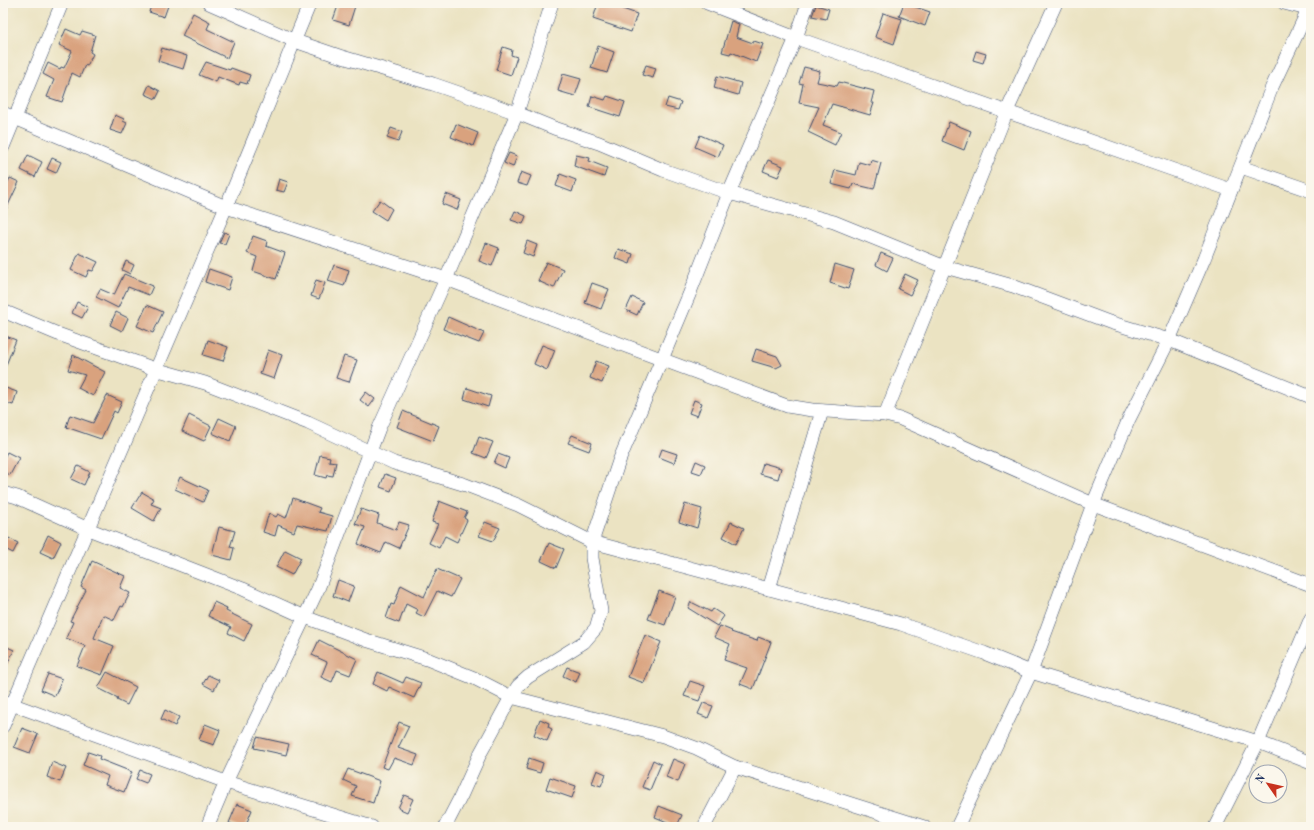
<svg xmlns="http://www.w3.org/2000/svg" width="1314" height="830" viewBox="0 0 1314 830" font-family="'Old Standard TT',serif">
	<rect width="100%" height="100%" fill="#fbf7ec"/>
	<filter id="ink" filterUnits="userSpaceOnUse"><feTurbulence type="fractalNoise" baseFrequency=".025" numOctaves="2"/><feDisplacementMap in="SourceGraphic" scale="8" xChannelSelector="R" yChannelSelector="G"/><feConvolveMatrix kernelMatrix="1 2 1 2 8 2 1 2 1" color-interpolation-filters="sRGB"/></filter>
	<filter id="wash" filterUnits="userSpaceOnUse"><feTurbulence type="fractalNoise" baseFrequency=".012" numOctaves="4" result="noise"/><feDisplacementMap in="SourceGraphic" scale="16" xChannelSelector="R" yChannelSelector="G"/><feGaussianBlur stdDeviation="0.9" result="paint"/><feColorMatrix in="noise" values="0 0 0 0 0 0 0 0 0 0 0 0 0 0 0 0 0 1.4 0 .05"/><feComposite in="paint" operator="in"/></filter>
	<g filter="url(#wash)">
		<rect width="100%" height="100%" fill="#ebe3c2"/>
		<g id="blocks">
			<!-- building -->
			<g fill="#d9a27e">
				<path d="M152,3H169L164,17L149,12Z"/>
				<path d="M339,3H356L349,25L333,20Z"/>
				<path d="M598,3H616L614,6L637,14L631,32L593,19Z"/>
				<path d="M904,3L930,12L925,26L899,16Z"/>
				<path d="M816,5L829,9L826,19L812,16Z"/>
				<path d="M193,13L210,22L207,29L234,42L227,58L182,36Z"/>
				<path d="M883,13L902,19L894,44L875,37Z"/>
				<path d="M731,21L739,24L736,37L753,43L754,41L763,44L756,62L731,52L730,54L722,52Z"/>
				<path d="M66,29L80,35L82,31L95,35L90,52L93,54L87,66L85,65L80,77L72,73L62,102L47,97L54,80L43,74L48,63L60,69L61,67L64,68L72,51L59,45Z"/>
				<path d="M598,46L614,52L607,73L591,68Z"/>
				<path d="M503,47L512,50L511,55L517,57L511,75L496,70Z"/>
				<path d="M162,48L187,56L183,69L158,61Z"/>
				<path d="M976,51L986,54L983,63L973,60Z"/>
				<path d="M206,62L230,70L231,68L250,75L247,84L240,82L239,85L218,77L216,82L199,75Z"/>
				<path d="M646,65L656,68L653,78L642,75Z"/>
				<path d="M804,67L820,71L817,82L837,86L839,82L874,91L871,103H874L870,115L832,104L823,125L841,132L835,145L808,132L819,107L799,103L803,84L799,83Z"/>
				<path d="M563,74L581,79L575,96L558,91Z"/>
				<path d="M717,76L741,83L738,95L714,88Z"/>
				<path d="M149,85L160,91L156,99L145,94Z"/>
				<path d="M592,96L605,100L607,96L625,102L620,117L589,107Z"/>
				<path d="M668,98L681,102L678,110L665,107Z"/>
				<path d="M115,115L124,119L123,121L127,123L122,134L110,130Z"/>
				<path d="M949,122L971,131L964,150L942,141Z"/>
				<path d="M456,124L478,133L473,146L451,137Z"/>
				<path d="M391,128L402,132L398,142L387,138Z"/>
				<path d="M700,135L723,145L718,157L695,147Z"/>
				<path d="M509,153L517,156L513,167L504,163Z"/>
				<path d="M28,155L42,162L35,177L21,170Z"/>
				<path d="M576,155L590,158L589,161L607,168L604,177L574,166Z"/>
				<path d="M52,158L61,162L56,173L47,169Z"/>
				<path d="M768,160L783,166L778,177L763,171Z"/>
				<path d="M871,160L881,163L874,189L853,184L851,189L831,184L835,170L856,175L859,162L870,165Z"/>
				<path d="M521,172L531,176L527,186L517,183Z"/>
				<path d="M560,174L576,180L572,192L556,186Z"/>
				<path d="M10,178L19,182L3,216V192Z"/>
				<path d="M279,179L288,182L284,192L276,190Z"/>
				<path d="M446,194L461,200L457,210L442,204Z"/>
				<path d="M380,200L392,209L386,220L372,211Z"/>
				<path d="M515,211L526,216L523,224L511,220Z"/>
				<path d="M224,232L229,234L225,244L219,243Z"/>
				<path d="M253,236L267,241L266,246L285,253L276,279L253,271L257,257L247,253Z"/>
				<path d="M527,241L537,245L533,257L523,253Z"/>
				<path d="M486,243L499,248L492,266L479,261Z"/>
				<path d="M618,249L633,254L630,264L615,258Z"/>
				<path d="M79,253L98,262L93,271L89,270L86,277L71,270Z"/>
				<path d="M881,253L893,258L887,271L876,265Z"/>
				<path d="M126,261L134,265L130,274L122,270Z"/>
				<path d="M546,262L563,269L554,288L538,281Z"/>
				<path d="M835,264L854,270L848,289L830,283Z"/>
				<path d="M334,265L349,270L344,286L328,281Z"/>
				<path d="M209,269L232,277L228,290L205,282Z"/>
				<path d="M124,274L153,286L149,295L128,287L118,308L96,297L100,289L114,295Z"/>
				<path d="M905,274L918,280L910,295L898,289Z"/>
				<path d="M316,280L325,283L319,299L311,296Z"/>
				<path d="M592,283L609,289L601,309L585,303Z"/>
				<path d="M632,297L643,302L637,315L626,310Z"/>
				<path d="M77,302L88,307L82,318L72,313Z"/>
				<path d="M147,305L163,312L153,333L137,326Z"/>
				<path d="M116,312L128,318L122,331L110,325Z"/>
				<path d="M448,317L484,333L479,343L443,329Z"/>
				<path d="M3,335L16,340L4,370H3Z"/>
				<path d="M208,340L228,347L223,361L203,355Z"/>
				<path d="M542,345L555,350L547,370L534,364Z"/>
				<path d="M756,349L777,356L782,365L776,368L752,361Z"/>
				<path d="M268,350L282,355L274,379L260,374Z"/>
				<path d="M73,355L105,372L93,396L78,388L85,375L68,370Z"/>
				<path d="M344,356L357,360L349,382L336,378Z"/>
				<path d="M596,361L609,366L602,383L590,378Z"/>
				<path d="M3,387L17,392L13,405L3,402Z"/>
				<path d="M467,388L491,396L488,407L464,399Z"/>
				<path d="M366,392L375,399L369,407L360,400Z"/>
				<path d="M107,395L122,402L117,413L114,411L101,439L66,427L70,415L93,423Z"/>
				<path d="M694,400L702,403L697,416L689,413Z"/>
				<path d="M403,411L439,426L433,441L397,427Z"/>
				<path d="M189,415L211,426L204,441L182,431Z"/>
				<path d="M219,418L236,426L230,441L212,433Z"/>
				<path d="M572,435L592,443L589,451L568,443Z"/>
				<path d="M479,437L493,442L486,458L473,453Z"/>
				<path d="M662,449L677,454L674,463L659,457Z"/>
				<path d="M7,452L19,458L10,475L3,471V460Z"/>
				<path d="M498,454L509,458L505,468L494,463Z"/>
				<path d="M320,455L330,457L329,461L336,462L333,476L327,475L326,478L315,475Z"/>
				<path d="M696,461L705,465L701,474L692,471Z"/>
				<path d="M763,463L781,468L778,479L760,474Z"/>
				<path d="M78,466L90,472L84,485L71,479Z"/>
				<path d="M385,474L396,478L391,491L380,487Z"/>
				<path d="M180,477L208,490L203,502L175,489Z"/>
				<path d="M142,492L154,499L151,504L161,508L154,521L132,508Z"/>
				<path d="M293,498L320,508L318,512L332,516L328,531L297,524L294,532L278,525L275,536L263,532L269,513L276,517L278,514L286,518Z"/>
				<path d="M439,501L467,512L464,518L467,520L457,542L445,536L439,548L429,543L438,524L432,522Z"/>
				<path d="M685,504L702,509L697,528L679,522Z"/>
				<path d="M361,509L379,515L377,523L396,530L399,522L409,525L399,548L386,542L381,553L358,544L365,527L355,524Z"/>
				<path d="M485,522L500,528L493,541L479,536Z"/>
				<path d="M731,522L744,528L736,544L723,537Z"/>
				<path d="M219,527L235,531L230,547L234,548L231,560L212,555Z"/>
				<path d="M3,535L18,543L13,553L3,548Z"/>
				<path d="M48,535L61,542L53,558L40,552Z"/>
				<path d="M549,543L564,549L556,568L541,561Z"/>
				<path d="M285,550L301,558L292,575L276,567Z"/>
				<path d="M92,561L125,576L120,588L130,593L123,607L121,606L114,620L103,615L94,638L114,646L102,675L77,666L85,646L66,638L73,622L70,621L86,590L81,587Z"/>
				<path d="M437,569L460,579L451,597L437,591L424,617L416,613L418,610L406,604L399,623L386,618L391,604L394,605L401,585L424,597Z"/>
				<path d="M338,580L354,586L348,602L333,596Z"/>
				<path d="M659,591L675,597L665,625L648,619Z"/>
				<path d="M214,602L227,608L226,611L252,624L244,641L228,633L231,627L208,616Z"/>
				<path d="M691,602L711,612L713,609L724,616L717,626L688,608Z"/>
				<path d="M720,626L732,631L731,632L757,641L758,637L771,642L753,689L740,684L747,668L724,660L730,644L714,637Z"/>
				<path d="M645,635L661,642L644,683L628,677Z"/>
				<path d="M319,640L357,659L350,675L337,670L332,682L321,677L327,662L312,655Z"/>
				<path d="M3,645L14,650L3,673Z"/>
				<path d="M567,667L580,672L576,682L563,676Z"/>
				<path d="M107,672L136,687L127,705L117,700L118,698L98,688Z"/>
				<path d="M378,672L403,683L406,677L421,683L414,698L389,687L387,691L373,684Z"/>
				<path d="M48,674L62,679L55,696L41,690Z"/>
				<path d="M208,675L219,680L214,690L203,684Z"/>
				<path d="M690,681L705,686L699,701L684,696Z"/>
				<path d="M703,703L713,706L708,718L698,714Z"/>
				<path d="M165,710L179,717L175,726L161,719Z"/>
				<path d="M540,719L549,723L548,727L552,729L547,741L534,735Z"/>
				<path d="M399,722L409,726L398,748L418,755L414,765L394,758L388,769L382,767Z"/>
				<path d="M205,724L220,730L214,745L199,740Z"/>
				<path d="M22,728L38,734L30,753L14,747Z"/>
				<path d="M257,737L289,744L286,755L254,748Z"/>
				<path d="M88,752L100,756L99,759L132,772L124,792L105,785L108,776L83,765Z"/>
				<path d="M529,758L543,763L540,773L526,769Z"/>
				<path d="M673,759L685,764L678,782L666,777Z"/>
				<path d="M653,760L661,764L650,790L642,787Z"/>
				<path d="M52,762L66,768L60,782L47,777Z"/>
				<path d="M348,769L380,781L373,803L352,796L356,786L343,780Z"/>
				<path d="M140,770L150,774L146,783L136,779Z"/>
				<path d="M597,770L606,774L601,786L592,783Z"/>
				<path d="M550,777L576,786L572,798L546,789Z"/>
				<path d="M404,795L413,799L407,812L398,808Z"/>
				<path d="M237,804L252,810L245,827H240L229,823Z"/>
				<path d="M659,806L682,815L677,826L655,817Z"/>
			</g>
		</g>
	</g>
	<g filter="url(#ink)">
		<use href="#blocks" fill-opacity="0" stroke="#3a4a6d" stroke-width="1"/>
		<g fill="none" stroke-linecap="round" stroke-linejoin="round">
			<!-- minor casing -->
			<g stroke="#3a4a6d" stroke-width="14">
				<g id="minor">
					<path d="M209,3L295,41L339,56L433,84L517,113L554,128L599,143L663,170L729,193L834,222L945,267L1013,286L1109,322L1169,340L1311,397"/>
					<path d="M707,3L796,38L1231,190"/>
					<path d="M1284,3L1311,10"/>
					<path d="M3,113L226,207L446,279L787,406L812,410L885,415L901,419L1093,504L1311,585"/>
					<path d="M3,147L62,3"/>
					<path d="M1241,167L1311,191"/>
					<path d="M3,311L58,334L155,369L205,383L308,423L394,463L466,485L518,505L592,542L901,624L984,653L1031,672L1258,742L1311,763"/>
					<path d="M885,415L1007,111L1056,3"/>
					<path d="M3,493L17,497L88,529L243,589L305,617L366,640L427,659L474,678L511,697L663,736L696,748L735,767L924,827"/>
					<path d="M769,589L822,411"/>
					<path d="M3,701L226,782L372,827"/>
					<path d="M3,726L226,207L310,3"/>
					<path d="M207,827L226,782L318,589L379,428L446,279L517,113L552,3"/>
					<path d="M445,827L461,796L480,754L511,697L518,686L528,677L584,642L596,628L601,611L592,558V542L619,461L689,295L729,193L796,38L808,3"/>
					<path d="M704,827L735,767"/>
					<path d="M957,827L1031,672L1093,504L1129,419L1169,340L1204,259L1272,87L1311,4"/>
					<path d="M1215,827L1258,742L1311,618"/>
				</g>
			</g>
			<!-- minor -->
			<use href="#minor" stroke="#fff" stroke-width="13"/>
		</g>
	</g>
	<!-- margin -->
	<rect width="1314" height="830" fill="none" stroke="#fbf7ec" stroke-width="16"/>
	<!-- north arrow -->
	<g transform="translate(1268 784) rotate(304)"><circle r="19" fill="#fbf7ec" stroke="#a1a7b3"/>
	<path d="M0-3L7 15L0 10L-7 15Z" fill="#c8321e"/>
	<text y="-6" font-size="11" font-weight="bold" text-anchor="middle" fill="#1b2f5e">N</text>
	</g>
</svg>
